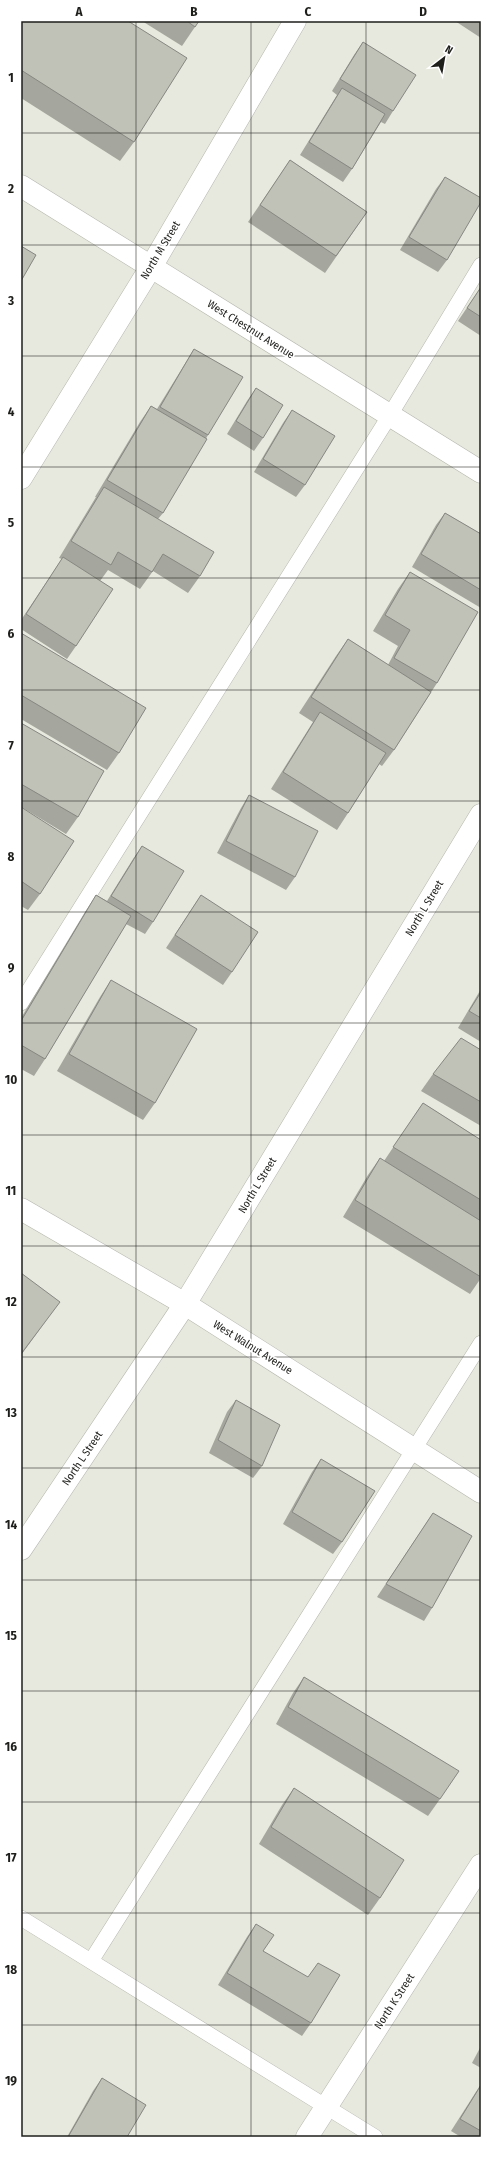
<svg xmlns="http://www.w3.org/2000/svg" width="502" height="2158" viewBox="0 0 502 2158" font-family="'Fira Sans Condensed',sans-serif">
	<rect width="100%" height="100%" fill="#e7e9df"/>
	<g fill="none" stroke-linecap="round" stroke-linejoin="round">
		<!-- lane casing -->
		<g stroke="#b5b7ad" stroke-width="16">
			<g id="lane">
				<path d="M21,1003L390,415L481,265"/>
				<path d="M21,1918L375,2137"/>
				<path d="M91,1961L481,1343"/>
			</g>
		</g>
		<!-- street casing -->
		<g stroke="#b5b7ad" stroke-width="23">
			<g id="street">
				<path d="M21,186L481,472"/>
				<path d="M21,478L151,267L295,21"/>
				<path d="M21,1209L185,1304L481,1492"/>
				<path d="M21,1549L185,1304L481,815"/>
				<path d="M307,2137L481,1865"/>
			</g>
		</g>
		<!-- lane -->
		<use href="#lane" stroke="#fff" stroke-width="15"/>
		<!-- street -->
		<use href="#street" stroke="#fff" stroke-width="22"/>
	</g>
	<!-- wall -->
	<g fill="#a5a79e">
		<path d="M21,21L134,142L120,161L21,98Z"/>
		<path d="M142,21H199L182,46Z"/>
		<path d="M455,21H481V38Z"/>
		<path d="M363,42L393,111L385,124L381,122L352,169L343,182L300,155L337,95L332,91L354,55Z"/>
		<path d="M290,160L367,212L325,273L248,222Z"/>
		<path d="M445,177L447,260L438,272L400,250L436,189Z"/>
		<path d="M481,287V336L458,321Z"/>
		<path d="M194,349L208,435L163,513L158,519L200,576L188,593L153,571L140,589L108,570L100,581L76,646L67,659L21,629V620L62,559L59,558L96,497H95L140,422L151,406L157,409L186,362Z"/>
		<path d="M256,388L263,438L254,451L227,434L247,401Z"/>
		<path d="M292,410L305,485L296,497L254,472L283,423Z"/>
		<path d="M445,513L481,534V608L412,567L436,525Z"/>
		<path d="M410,572L437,683L394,750L382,766L379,764L348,813L337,830L271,789L313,722L299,713L336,656L348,639L388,665L398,646L373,631L398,589Z"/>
		<path d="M21,633L119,753L107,770L21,719Z"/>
		<path d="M21,723L78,817L66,834L23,808L40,894L28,910L21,906Z"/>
		<path d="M249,795L295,877L286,890L217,853L241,808Z"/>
		<path d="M142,846L153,922L145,934L126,924L45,1059L34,1076L21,1069V1018L85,912L96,895L107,901L133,859Z"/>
		<path d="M201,895L232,972L223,985L166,948Z"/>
		<path d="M111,980L155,1103L143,1120L57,1071L100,997Z"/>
		<path d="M481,989V1042L458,1028Z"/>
		<path d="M481,1050V1126L421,1091L433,1074Z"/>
		<path d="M423,1103L481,1140V1278L470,1294L343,1217L368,1175L380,1158L384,1161Z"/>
		<path d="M236,1400L262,1466L253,1478L209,1453L227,1412Z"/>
		<path d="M321,1459L342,1542L333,1554L283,1524L312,1472Z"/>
		<path d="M433,1513L432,1608L424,1621L377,1597Z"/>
		<path d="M304,1677L440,1799L428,1816L276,1724L293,1693Z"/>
		<path d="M294,1788L380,1898L368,1915L259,1844L282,1805Z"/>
		<path d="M256,1924L263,1951L311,2023L302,2036L218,1985L247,1937Z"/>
		<path d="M481,2046V2068L472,2063Z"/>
		<path d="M102,2078L127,2137H67L93,2091Z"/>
		<path d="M481,2084V2137H461L451,2131Z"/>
	</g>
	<!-- shaded-wall -->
	<path fill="#868881" d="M60,1302L48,1318L21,1355V1354Z"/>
	<!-- building -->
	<g fill="#c0c2b8" stroke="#868881">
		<path d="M21,21H128L187,58L134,142L21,70Z"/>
		<path d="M187,21H199L195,27Z"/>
		<path d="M363,42L416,75L393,111L340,79Z"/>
		<path d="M342,88L385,114L352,169L309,142Z"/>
		<path d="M290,160L367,212L336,256L260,205Z"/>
		<path d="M445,177L481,198V202L447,260L409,237Z"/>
		<path d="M21,246L36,255L21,281Z"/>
		<path d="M481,287V317L467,308Z"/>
		<path d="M194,349L243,377L208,435L160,407Z"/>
		<path d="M256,388L283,405L263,438L236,421Z"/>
		<path d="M151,406L207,439L163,513L107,480Z"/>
		<path d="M292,410L335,436L305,485L263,459Z"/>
		<path d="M104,487L214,552L200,576L163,554L152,572L118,552L111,565L71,541Z"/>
		<path d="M445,513L481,534V590L421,554Z"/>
		<path d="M63,557L113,589L76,646L26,614Z"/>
		<path d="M410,572L478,612L437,683L394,658L410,630L385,615Z"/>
		<path d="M21,633L146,708L119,753L21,695Z"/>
		<path d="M348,639L431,692L394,750L311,697Z"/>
		<path d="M320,712L386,753L348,813L283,772Z"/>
		<path d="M21,723L104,771L78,817L21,784Z"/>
		<path d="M249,795L318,831L295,877L226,841Z"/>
		<path d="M21,807L74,841L40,894L21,881Z"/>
		<path d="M142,846L184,871L153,922L111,896Z"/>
		<path d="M96,895L131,916L45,1059L21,1045V1021Z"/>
		<path d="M201,895L258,932L232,972L175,935Z"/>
		<path d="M111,980L197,1029L155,1103L69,1054Z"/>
		<path d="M481,992V1018L469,1011Z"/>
		<path d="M461,1038L481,1050V1102L433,1074Z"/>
		<path d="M423,1103L481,1140V1200L393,1147Z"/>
		<path d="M380,1158L481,1221V1277L355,1200Z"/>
		<path d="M21,1273L60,1302L21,1354Z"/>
		<path d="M236,1400L280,1425L262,1466L218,1440Z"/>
		<path d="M321,1459L375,1491L342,1542L292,1512Z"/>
		<path d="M433,1513L472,1536L432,1608L386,1584Z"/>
		<path d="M304,1677L459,1771L440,1799L288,1707Z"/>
		<path d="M294,1788L404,1860L380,1898L271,1827Z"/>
		<path d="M256,1924L274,1935L263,1951L308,1977L318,1963L340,1975L311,2023L227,1973Z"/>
		<path d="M102,2078L146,2105L127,2137H68Z"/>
		<path d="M481,2085V2131L460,2119Z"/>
	</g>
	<!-- grid -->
	<path fill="none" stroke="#1e1f1b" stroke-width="1" stroke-opacity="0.55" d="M136,21V2137M251,21V2137M366,21V2137M21,133H481M21,245H481M21,356H481M21,467H481M21,578H481M21,690H481M21,801H481M21,912H481M21,1023H481M21,1135H481M21,1246H481M21,1357H481M21,1468H481M21,1580H481M21,1691H481M21,1802H481M21,1913H481M21,2025H481"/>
	<g text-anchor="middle" stroke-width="3.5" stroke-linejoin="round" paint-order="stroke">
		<!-- street labels -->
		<g font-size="11" fill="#1e1f1b" stroke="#fff">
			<text transform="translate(160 250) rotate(-59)" y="4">North M Street</text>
			<text transform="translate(251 329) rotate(32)" y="4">West Chestnut Avenue</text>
			<text transform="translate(424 908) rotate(-59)" y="4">North L Street</text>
			<text transform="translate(257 1185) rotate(-59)" y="4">North L Street</text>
			<text transform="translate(253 1347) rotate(32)" y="4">West Walnut Avenue</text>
			<text transform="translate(82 1458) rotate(-56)" y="4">North L Street</text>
			<text transform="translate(394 2001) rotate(-57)" y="4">North K Street</text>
		</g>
	</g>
	<!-- border -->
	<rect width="502" height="2158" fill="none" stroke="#ffffff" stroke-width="44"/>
	<!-- north arrow -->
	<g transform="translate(444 58) rotate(31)" stroke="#ffffff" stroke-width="3" paint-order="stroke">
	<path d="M0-3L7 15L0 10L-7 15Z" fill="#1e1f1b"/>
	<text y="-6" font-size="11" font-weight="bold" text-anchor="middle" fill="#1e1f1b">N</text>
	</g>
	<rect x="22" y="22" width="458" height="2114" fill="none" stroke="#1e1f1b" stroke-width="1.5"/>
	<g font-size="13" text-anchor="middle" font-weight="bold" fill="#1e1f1b">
		<text x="79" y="16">A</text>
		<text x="194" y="16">B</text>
		<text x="308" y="16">C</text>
		<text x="423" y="16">D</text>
		<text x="11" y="82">1</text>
		<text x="11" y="193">2</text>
		<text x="11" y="305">3</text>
		<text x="11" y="416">4</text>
		<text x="11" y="527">5</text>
		<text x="11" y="638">6</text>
		<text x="11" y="750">7</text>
		<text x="11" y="861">8</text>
		<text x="11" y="972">9</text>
		<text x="11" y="1084">10</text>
		<text x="11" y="1195">11</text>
		<text x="11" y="1306">12</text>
		<text x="11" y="1417">13</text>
		<text x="11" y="1529">14</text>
		<text x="11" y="1640">15</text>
		<text x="11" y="1751">16</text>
		<text x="11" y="1862">17</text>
		<text x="11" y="1974">18</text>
		<text x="11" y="2085">19</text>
	</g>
</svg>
